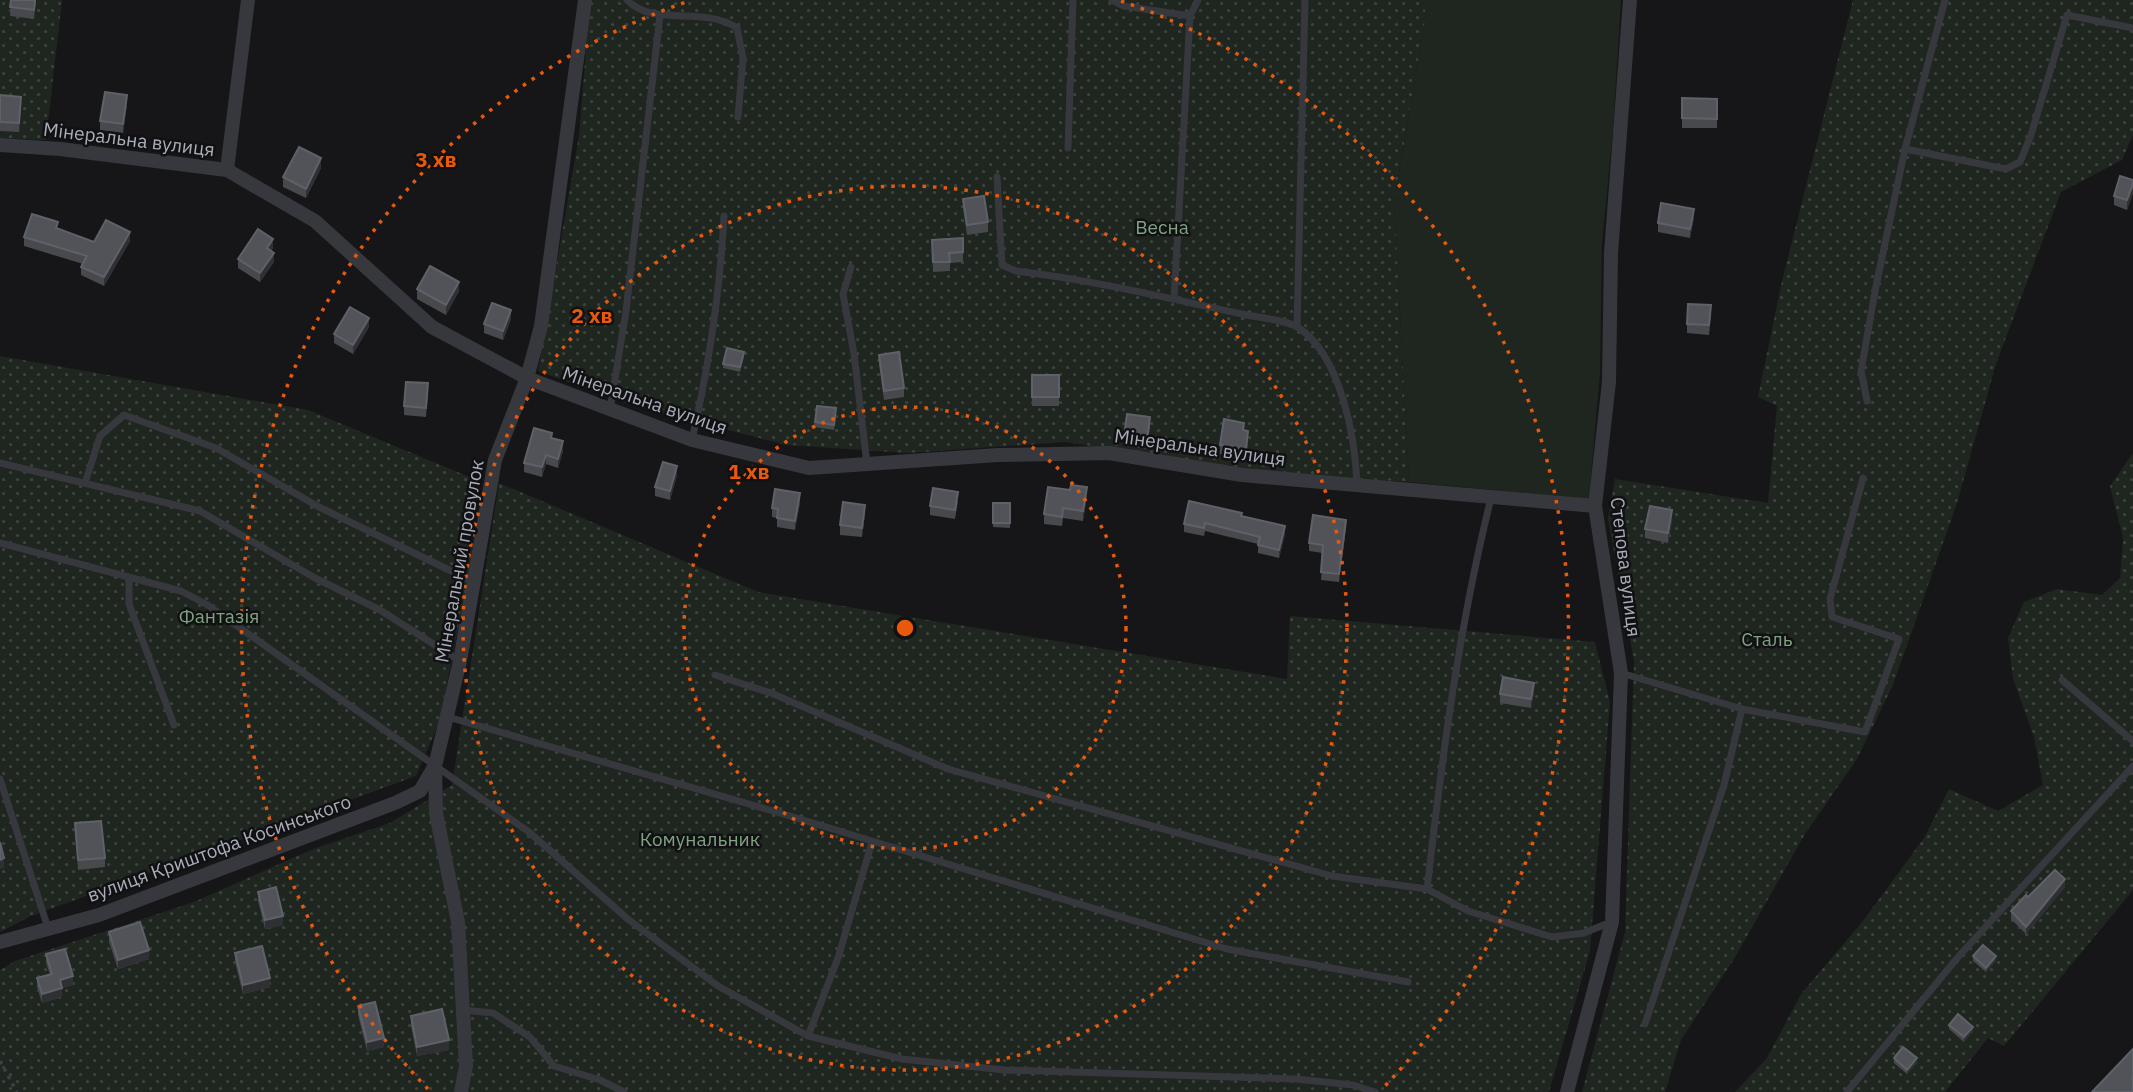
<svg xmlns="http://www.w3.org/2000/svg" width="2133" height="1092" viewBox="0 0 2133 1092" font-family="'IBM Plex Sans',sans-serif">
	<defs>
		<pattern id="garden-dots" width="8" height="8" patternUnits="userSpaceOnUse" patternTransform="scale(1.75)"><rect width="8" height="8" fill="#1e261f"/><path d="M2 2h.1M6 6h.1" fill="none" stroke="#3c433d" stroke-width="1.8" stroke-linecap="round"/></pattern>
	</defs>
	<rect width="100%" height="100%" fill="#161618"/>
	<!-- grass -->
	<path fill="#1e261f" d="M1423,0H1621L1613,129L1602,244L1600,373L1589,499L1409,482L1394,201L1426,15Z"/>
	<!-- garden -->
	<g fill="url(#garden-dots)">
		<path d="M0,0H62L46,140L0,138Z"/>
		<path d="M590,0H1423L1426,15L1394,201L1409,482L1269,473L1065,442L908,453L787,445L634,406L538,371L579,136Z"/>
		<path d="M1853,0H2133V135L2122,160L2061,192L1996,364L1957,503L1893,685L1857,759L1805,834L1734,959L1681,1040L1665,1092H1582L1625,932L1634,661L1608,519L1615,479L1768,503L1777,406L1758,397L1782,281Z"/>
		<path d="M0,356L308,410L472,478V559L439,723L416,776L31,916L0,932Z"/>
		<path d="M2133,453V890L2004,1046L1988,1038L1945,1092H1735L1767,1058L1801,994L1863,921L1924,838L1949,789L1998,811L2043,785L2034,737L2013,679L2008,638L2024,602L2057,589L2102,595L2120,578L2123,538L2110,486Z"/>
		<path d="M499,483L758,592L1287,679L1290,616L1595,642L1610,702L1590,951L1549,1092H0V970L15,961L194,902L313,849L390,823L452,785Z"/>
	</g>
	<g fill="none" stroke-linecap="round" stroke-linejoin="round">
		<!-- path -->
		<path stroke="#3d3f44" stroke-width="3.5" stroke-dasharray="3.5 5" stroke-linecap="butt" d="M0,1061L17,1092"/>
		<!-- lane -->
		<g stroke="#37383d" stroke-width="7">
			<path d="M627,0C654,28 703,5 737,28L743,58L738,117"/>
			<path d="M1112,0L1124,6L1190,16"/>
			<path d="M1068,148L1073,0"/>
			<path d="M1905,149L2006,169L2020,162L2031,135L2067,15L2133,28"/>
			<path d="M997,177L1002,265L1016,271C1092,280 1167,298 1242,314C1258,318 1285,319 1299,328C1341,357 1355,436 1357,484"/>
			<path d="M851,267L843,294L854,354L867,464"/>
			<path d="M1174,299L1190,16L1198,0"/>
			<path d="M1297,327L1305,0"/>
			<path d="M1867,401L1861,371L1876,286L1905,149L1945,0"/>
			<path d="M610,410L626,311L660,15"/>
			<path d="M692,440C709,365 720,292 724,216"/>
			<path d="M0,463L200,511L315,578L380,610L460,661"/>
			<path d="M85,483L100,436L124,415L216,448L319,507L474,582"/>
			<path d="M0,543L181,591L206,604L529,832L629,920L718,986L808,1036L902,1059L1004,1070L1296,1079L1353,1085L1375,1092"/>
			<path d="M129,579V604L174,725"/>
			<path d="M1621,673L1742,709L1865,732L1899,639L1832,617L1830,599L1863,478"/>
			<path d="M715,675L771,693L948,769L1332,876L1427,889L1468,911L1552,937L1584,933L1611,922"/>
			<path d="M2062,680L2133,741"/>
			<path d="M448,717L790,816L1227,949L1408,982"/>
			<path d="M0,779L48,928"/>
			<path d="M1427,889C1442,757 1459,627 1491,498"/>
			<path d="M463,1010L493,1013L530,1037L554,1066L600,1080L624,1092"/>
			<path d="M1645,1024L1724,785L1742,709"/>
			<path d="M808,1036L838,958L872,842"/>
			<path d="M1847,1092L1958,957L2133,766"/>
		</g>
		<!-- street -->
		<g stroke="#37383d" stroke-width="14">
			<path d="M0,145L60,149L227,170L315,221L432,327L527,378L692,440L809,468L998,455L1109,453L1242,475L1595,506"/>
			<path d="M227,170L248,0"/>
			<path d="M0,942L99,915L395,803L420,791L434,767"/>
			<path d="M461,1092L466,1066L458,922L436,813L435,766L460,661L495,460L527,378L541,326L585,0"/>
			<path d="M1567,1092L1612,922L1621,673L1595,506L1609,382L1611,253L1630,0"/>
		</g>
	</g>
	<!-- wall -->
	<g fill="#47494d">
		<path d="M11,0H36L34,19L10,16Z"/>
		<path d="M0,95L21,106L19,132L0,131Z"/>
		<path d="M1682,98L1717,99V128H1682Z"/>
		<path d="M127,104L123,133L100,130V121Z"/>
		<path d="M321,168L306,198L283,187V177Z"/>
		<path d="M2133,180V193L2127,210L2114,205V196Z"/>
		<path d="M963,199L988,222V232L967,235L963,208Z"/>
		<path d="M1694,218L1690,238L1658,232V223Z"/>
		<path d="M58,229L94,242L130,241L104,286L81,275V267L83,264L24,246V237Z"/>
		<path d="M963,238V262L950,263V271L933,272L932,240Z"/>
		<path d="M273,248L271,251L274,262L260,282L238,268V259Z"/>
		<path d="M417,289L459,291L446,315L417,299Z"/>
		<path d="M1711,314L1709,335L1687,333V324Z"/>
		<path d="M511,319L503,340L484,333V324Z"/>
		<path d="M369,327L353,354L334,343V334Z"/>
		<path d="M879,355L904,388V397L884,400L879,364Z"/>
		<path d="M744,357L740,372L723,368V364Z"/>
		<rect x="1032" y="375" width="27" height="31"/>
		<path d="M428,392L426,417L404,415V406Z"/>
		<path d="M836,413L834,430L815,427V422Z"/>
		<path d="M1150,426L1147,449L1124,446V437Z"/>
		<path d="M1244,430L1248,440L1246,458L1220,454V445Z"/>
		<path d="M552,438L563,451L558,468L546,464L542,477L524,472V463Z"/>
		<path d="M677,475L670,500L655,496V487Z"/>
		<path d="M1087,496L1083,521L1063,518L1062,526L1044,524V514Z"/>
		<path d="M958,501L955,519L930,515V506Z"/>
		<path d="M800,503L795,530L777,527V518L772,517V508Z"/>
		<path d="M993,503H1010V528L993,527Z"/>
		<path d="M865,514L862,537L840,535V525Z"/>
		<path d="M1242,516L1285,534L1279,558L1258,553V544L1205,531L1204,536L1184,532V524Z"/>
		<path d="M1672,520L1668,543L1645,538V529Z"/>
		<path d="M1346,528L1339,582L1321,580L1323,553L1309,551V543Z"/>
		<path d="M1534,692L1531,708L1500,703V694Z"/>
		<path d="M75,823L105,858V867L78,870Z"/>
		<path d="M2065,887L2026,934L2011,919V911L2028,897Z"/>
		<path d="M258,892L283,925L265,929L258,901Z"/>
		<path d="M109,932L149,959L118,969L109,942Z"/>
		<path d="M235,953L270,987L243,994L235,962Z"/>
		<path d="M46,954L73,985L62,988V997L42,1003L37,987V978L50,975L46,963Z"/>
		<path d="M1973,956L1996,961L1986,972L1973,961Z"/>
		<path d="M358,1006L384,1047L367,1051L358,1015Z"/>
		<path d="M411,1016L449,1050L417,1056L411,1026Z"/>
		<path d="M1949,1025L1973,1031L1964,1042L1949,1029Z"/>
		<path d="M1894,1058L1917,1063L1907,1074L1894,1063Z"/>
	</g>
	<!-- shaded-wall -->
	<g fill="#2f3033">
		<path d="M127,95V104L123,133V124Z"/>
		<path d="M321,158V168L306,198V189Z"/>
		<path d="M2133,184V193L2127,210V200Z"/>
		<path d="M1694,209V218L1690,238V229Z"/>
		<path d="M130,232V241L104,286V277Z"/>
		<path d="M273,239V248L267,257V248Z"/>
		<path d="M274,253V262L260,282V273Z"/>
		<path d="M459,282V291L446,315V305Z"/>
		<path d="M511,310V319L503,340V331Z"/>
		<path d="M369,318V327L353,354V345Z"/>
		<path d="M1248,431V440L1246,458V449Z"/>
		<path d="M563,441V451L558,468V459Z"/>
		<path d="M546,455V464L542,477V467Z"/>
		<path d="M677,466V475L670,500V491Z"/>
		<path d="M1087,487V496L1083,521V511Z"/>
		<path d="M800,493V503L795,530V521Z"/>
		<path d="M865,505V514L862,537V528Z"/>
		<path d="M1672,510V520L1668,543V533Z"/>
		<path d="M1346,520V528L1339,582V574Z"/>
		<path d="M1285,526V534L1279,558V550Z"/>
		<path d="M1534,683V692L1531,708V699Z"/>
		<path d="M4,858V868L0,869V860Z"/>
		<path d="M2065,879V887L2026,934V927Z"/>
		<path d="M283,916V925L265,929V920Z"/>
		<path d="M149,950V959L118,969V960Z"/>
		<path d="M1996,956V961L1986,972V968Z"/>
		<path d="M73,976V985L62,988V997L42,1003V994L60,980Z"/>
		<path d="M270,978V987L243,994V985Z"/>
		<path d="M1973,1027V1031L1964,1042V1037Z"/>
		<path d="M384,1038V1047L367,1051V1042Z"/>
		<path d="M449,1040V1050L417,1056V1047Z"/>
		<path d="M1917,1058V1063L1907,1074V1070Z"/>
	</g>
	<!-- building -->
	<g fill="#525359" stroke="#5f6168" stroke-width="2">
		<path d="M11,0H35L34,10L10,7Z"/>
		<path d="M105,92L127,95L123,124L100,121Z"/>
		<path d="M0,95L21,97L19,123L0,122Z"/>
		<path d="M1682,98L1717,99V119L1682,118Z"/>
		<path d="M299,147L321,158L306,189L283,177Z"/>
		<path d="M2120,176L2133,180V184L2127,200L2114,196Z"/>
		<path d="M984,196L988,222L967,225L963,199Z"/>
		<path d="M1661,203L1694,209L1690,229L1658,223Z"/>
		<path d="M32,214L58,222L56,228L94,242L106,220L130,232L104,277L81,267L87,256L24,237Z"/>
		<path d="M258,229L273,239L267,248L274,253L260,273L238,259Z"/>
		<path d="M963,238V252L949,253L950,262H933L932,240Z"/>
		<path d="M430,266L459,282L446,305L417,289Z"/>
		<path d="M492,303L511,310L503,331L484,324Z"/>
		<path d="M1688,304L1711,305L1709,325L1687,324Z"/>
		<path d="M350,307L369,318L353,345L334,334Z"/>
		<path d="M727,348L744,352L740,367L723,364Z"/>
		<path d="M899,352L904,388L884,391L879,355Z"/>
		<rect x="1032" y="375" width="27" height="22"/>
		<path d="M406,382L428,383L426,408L404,406Z"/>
		<path d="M817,406L836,408L834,425L815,422Z"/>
		<path d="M1127,414L1150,417L1147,440L1124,437Z"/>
		<path d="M1224,419L1244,423L1243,430L1248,431L1246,449L1220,445Z"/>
		<path d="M534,428L552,433L551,438L563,441L558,459L546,455L542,467L524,463Z"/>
		<path d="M663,462L677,466L670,491L655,487Z"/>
		<path d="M1071,485L1087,487L1083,511L1063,508L1062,517L1044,514L1048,487L1070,490Z"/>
		<path d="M933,488L958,492L955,510L930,506Z"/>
		<path d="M775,489L800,493L795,521L777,518L778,509L772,508Z"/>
		<path d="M1189,501L1242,513L1241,516L1285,526L1279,550L1258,545L1260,537L1205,523L1204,528L1184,524Z"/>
		<path d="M843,502L865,505L862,528L840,525Z"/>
		<rect x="993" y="503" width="17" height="20"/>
		<path d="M1650,506L1672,510L1668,533L1645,529Z"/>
		<path d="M1313,515L1346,520L1339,574L1321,572L1323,545L1309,543Z"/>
		<path d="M1503,677L1534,683L1531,699L1500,694Z"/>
		<path d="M101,821L105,858L78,860L75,823Z"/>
		<path d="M0,842L4,858L0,860Z"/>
		<path d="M2055,870L2065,879L2026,927L2011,911L2026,895L2028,897Z"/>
		<path d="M276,887L283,916L265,920L258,892Z"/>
		<path d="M140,922L149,950L118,960L109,932Z"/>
		<path d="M1983,945L1996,956L1986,968L1973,956Z"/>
		<path d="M262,946L270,978L243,985L235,953Z"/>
		<path d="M65,949L73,976L60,980L62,988L42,994L37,978L52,974L46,954Z"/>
		<path d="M375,1002L384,1038L367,1042L358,1006Z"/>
		<path d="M442,1009L449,1040L417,1047L411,1016Z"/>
		<path d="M1958,1014L1973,1027L1964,1037L1949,1025Z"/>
		<path d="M1903,1047L1917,1058L1907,1070L1894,1058Z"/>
		<path d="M2133,1049V1077L2132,1079L2133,1080V1092H2092Z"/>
	</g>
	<!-- distance rings -->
	<g fill="none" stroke="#e8590c" stroke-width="3.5" stroke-dasharray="3.5 7">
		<circle cx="905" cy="628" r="221"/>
		<circle cx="905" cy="628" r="442"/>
		<path d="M428 1089A663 663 0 0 1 689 1M1121 1A663 663 0 0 1 1382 1089"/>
	</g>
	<g text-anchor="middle" stroke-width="5" stroke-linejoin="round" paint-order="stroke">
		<!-- street labels -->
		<g font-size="19" fill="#a8adb8" stroke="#111113">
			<text transform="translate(129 139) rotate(7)" y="7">Мінеральна вулиця</text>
			<text transform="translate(645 400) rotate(19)" y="7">Мінеральна вулиця</text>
			<text transform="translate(1200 447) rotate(8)" y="7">Мінеральна вулиця</text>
			<text transform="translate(459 561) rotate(-80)" y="7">Мінеральний провулок</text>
			<text transform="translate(1626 567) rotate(83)" y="7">Степова вулиця</text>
			<text transform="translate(219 848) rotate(-20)" y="7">вулиця Криштофа Косинського</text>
		</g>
		<!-- park labels -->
		<g font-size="19" fill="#7fa381" stroke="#111113">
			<text x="1162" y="234">Весна</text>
			<text x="219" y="623">Фантазія</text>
			<text x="1767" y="646">Сталь</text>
			<text x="700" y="846">Комунальник</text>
		</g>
	</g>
	<circle cx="905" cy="628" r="10" fill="#e8590c" stroke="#111113" stroke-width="3.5"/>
	<g font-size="21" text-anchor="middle" font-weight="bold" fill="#e8590c" stroke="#111113" stroke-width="5" stroke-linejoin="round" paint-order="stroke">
		<text x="436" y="167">3 хв</text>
		<text x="592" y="323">2 хв</text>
		<text x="749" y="479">1 хв</text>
	</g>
</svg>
